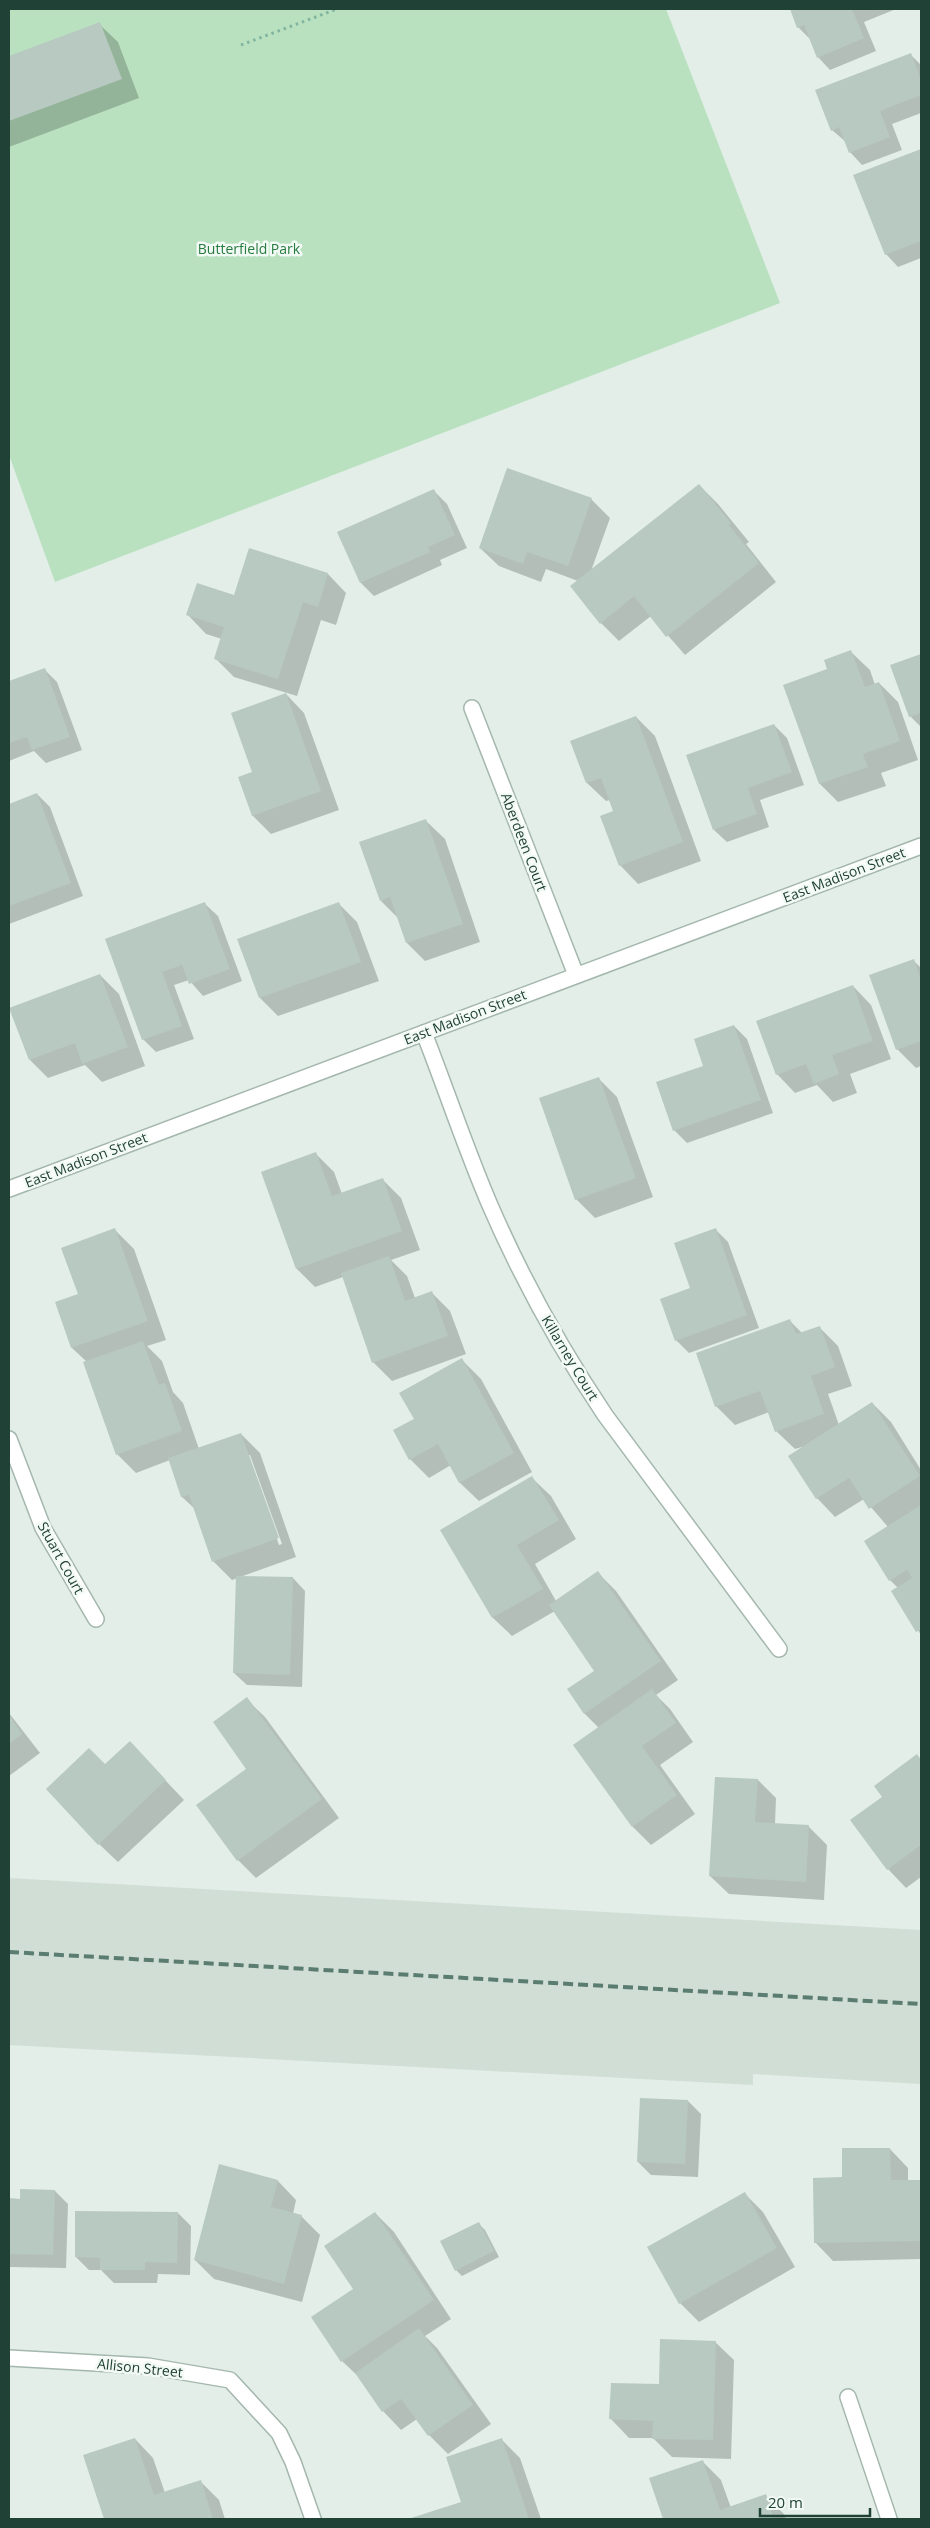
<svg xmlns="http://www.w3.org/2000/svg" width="930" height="2528" viewBox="0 0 930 2528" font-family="'Open Sans',sans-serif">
	<rect width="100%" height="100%" fill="#e2eee7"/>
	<!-- built -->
	<path fill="#d0ded6" d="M9,1878L921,1930V2084L753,2074V2085L9,2045Z"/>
	<!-- green -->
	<path fill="#b9e1c0" d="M9,9H666L780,303L55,582L9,455Z"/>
	<!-- shadow -->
	<g fill="#0003" fill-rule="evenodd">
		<path d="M791,9H896L864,22L876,51L830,70L818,57L811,40L798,27Z"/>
		<path d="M99,24L118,42L139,98L9,147V57Z"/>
		<path d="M911,55L921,65V113L892,124L902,150L862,165L850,152L846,142L832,130Z"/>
		<path d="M921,150V258L898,267L886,254L855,176Z"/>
		<path d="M699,485L718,504L749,542L746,544L776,582L685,655L651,616L619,641L601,623L578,581L546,569L541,582L499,566L480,548L591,499L610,518L591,571Z"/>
		<path d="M434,491L447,504L467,548L440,560L442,565L374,596L361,583L339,533Z"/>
		<path d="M328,574L346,593L336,625L321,620L297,696L234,677L216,659L222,639L206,634L188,615L235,596Z"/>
		<path d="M851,652L870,670L875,685L879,683L898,702L918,760L881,773L886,786L838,802L820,784L828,670Z"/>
		<path d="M921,655V727L910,716L892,665Z"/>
		<path d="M44,669L57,682L82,750L46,763L34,751L9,761V683Z"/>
		<path d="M286,694L304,713L339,810L271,834L253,816L254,773Z"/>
		<path d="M636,717L655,736L701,861L638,884L620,865L615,812L610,800L606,801L587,783L572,741Z"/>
		<path d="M774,725L787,738L804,785L760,800L769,827L727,842L714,830Z"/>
		<path d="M37,794L50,807L83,896L9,924V805Z"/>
		<path d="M426,821L445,839L480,942L425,961L407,943L398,918L381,901Z"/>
		<path d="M205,904L218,916L242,981L203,996L189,980L174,985L194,1039L156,1052L143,1039L106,939Z"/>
		<path d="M339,904L357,922L379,981L278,1016L260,998Z"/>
		<path d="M913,960L921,968V1066L916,1068L897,1049Z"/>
		<path d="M100,975L119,994L145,1066L102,1082L85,1065L48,1078L30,1060Z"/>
		<path d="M853,986L871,1005L891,1059L850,1074L857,1093L833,1102L817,1085L795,1093L777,1074Z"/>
		<path d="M734,1026L747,1039L773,1113L687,1143L674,1130L705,1067Z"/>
		<path d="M598,1078L617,1097L653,1197L595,1218L576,1199Z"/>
		<path d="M315,1153L334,1172L342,1194L382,1179L401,1198L420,1250L391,1260L407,1276L415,1298L431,1292L450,1311L466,1354L392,1381L373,1362L343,1277L315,1287L297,1269L262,1172Z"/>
		<path d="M715,1229L728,1242L759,1328L689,1353L676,1340L692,1289Z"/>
		<path d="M115,1230L134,1249L166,1340L147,1346L162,1361L173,1392L183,1403L199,1449L241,1434L260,1453L296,1557L240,1577L293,1578L305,1591L302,1687L247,1685L234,1673L238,1578L232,1580L213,1561L195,1509L182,1497L170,1460L136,1473L117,1454L87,1362L72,1348L79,1295ZM248,1455H250L282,1544L279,1545Z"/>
		<path d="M790,1321L802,1333L819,1327L838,1346L852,1386L828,1394L839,1425L872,1403L891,1422L921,1470V1635L893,1591L898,1588L890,1580L888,1527L864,1499L835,1517L817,1498L802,1447L795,1449L776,1431L769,1412L735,1425L716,1406Z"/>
		<path d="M462,1360L481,1379L532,1472L479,1501L460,1483L451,1465L429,1478L410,1459L415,1420Z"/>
		<path d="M532,1478L551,1496L576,1539L535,1564L556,1601L597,1572L616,1591L678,1680L656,1695L670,1709L693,1742L660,1765L695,1814L651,1845L633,1827L599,1728L585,1714L569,1689L596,1671L555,1611L512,1636L493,1618L442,1530Z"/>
		<path d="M246,1699L265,1717L339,1818L256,1878L238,1860L248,1769Z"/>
		<path d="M9,1713L40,1753L9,1776Z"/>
		<path d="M917,1756L921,1760V1877L906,1888L888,1869L852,1821L884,1798Z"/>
		<path d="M148,1762L184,1800L118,1862L99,1844L105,1766Z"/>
		<path d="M758,1780L776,1798L775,1824L808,1826L827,1845L824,1900L729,1894L710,1876Z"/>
		<path d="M688,2101L701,2114L698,2177L651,2175L638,2162Z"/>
		<path d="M890,2149L908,2168V2181L921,2183V2259L833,2261L815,2242L843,2179Z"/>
		<path d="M219,2166L278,2181L296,2200L293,2214L301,2216L320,2235L302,2302L214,2279L195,2260Z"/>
		<path d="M22,2190L55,2191L68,2204L66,2268L9,2267V2199L22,2200Z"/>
		<path d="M744,2193L763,2212L795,2267L699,2322L680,2303L649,2248Z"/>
		<path d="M178,2213L191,2226L190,2275L158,2274L157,2283H114L101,2270H89L76,2257Z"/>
		<path d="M375,2213L394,2232L451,2319L425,2336L437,2348L491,2424L448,2454L429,2435L417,2419L401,2430L383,2411L360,2378L342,2361L355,2289Z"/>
		<path d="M478,2223L485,2230L499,2257L462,2276L456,2270Z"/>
		<path d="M715,2342L734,2360L731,2459L672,2457L653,2438H629L611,2419L660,2385Z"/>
		<path d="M135,2439L153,2458L165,2493L200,2481L219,2500L225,2519H105L85,2456Z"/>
		<path d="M501,2439L520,2458L541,2519H411L463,2502Z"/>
		<path d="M702,2461L721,2480L731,2508L765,2496L784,2514L786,2519H665L651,2479Z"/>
	</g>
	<!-- building -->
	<g fill="#b7c9c0">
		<path d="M790,9H852L864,38L817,58L804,25L797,28Z"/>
		<path d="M100,22L122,79L9,121V56Z"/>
		<path d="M911,53L921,80V95L880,111L890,137L849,153L839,127L831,131L815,90Z"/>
		<path d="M921,149V241L885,255L853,175Z"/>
		<path d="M507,468L592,498L568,566L527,552L523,564L479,548Z"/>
		<path d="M699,484L731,523L729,525L759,563L666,637L634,596L600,624L570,586Z"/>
		<path d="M434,489L455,535L428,547L430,552L360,583L337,532Z"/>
		<path d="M249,548L328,573L318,607L303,602L278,679L214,659L224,627L186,615L197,583L234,595Z"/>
		<path d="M851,650L865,687L879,682L900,741L863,754L868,767L819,784L783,685L827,669L824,660Z"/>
		<path d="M921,654V713L909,717L890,665Z"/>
		<path d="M45,668L70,737L32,750L27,737L9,743V681Z"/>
		<path d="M286,693L321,791L252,816L238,777L252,772L231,713Z"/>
		<path d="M636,716L683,842L619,866L600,816L613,811L601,778L586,783L570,741Z"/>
		<path d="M774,724L792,772L748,788L757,814L713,830L686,755Z"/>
		<path d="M37,793L71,883L9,906V804Z"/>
		<path d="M426,819L463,924L406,943L390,897L380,901L359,842Z"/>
		<path d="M205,902L230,969L189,984L182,965L162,972L182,1026L142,1040L105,939Z"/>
		<path d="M339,902L361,962L259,998L237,939Z"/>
		<path d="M914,959L921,980V1041L896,1050L869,975Z"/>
		<path d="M100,974L128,1047L82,1064L75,1043L29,1060L9,1008Z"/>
		<path d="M853,985L873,1041L832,1055L839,1074L814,1084L806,1064L776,1075L756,1021Z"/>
		<path d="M734,1025L761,1100L673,1131L656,1082L703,1066L694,1039Z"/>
		<path d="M599,1077L636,1178L575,1200L539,1098Z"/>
		<path d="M316,1152L332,1196L383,1178L402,1231L296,1269L261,1172Z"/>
		<path d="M115,1228L148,1321L71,1348L55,1302L78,1294L61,1248Z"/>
		<path d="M716,1228L747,1315L675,1341L660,1299L690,1288L674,1243Z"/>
		<path d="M389,1256L405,1301L432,1291L448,1336L372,1363L341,1273Z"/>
		<path d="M790,1319L796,1334L820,1326L835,1367L811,1376L824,1414L775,1432L760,1391L715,1407L696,1353Z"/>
		<path d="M143,1341L159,1385L165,1383L182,1431L116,1455L83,1362Z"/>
		<path d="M462,1358L514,1453L459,1483L438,1444L409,1460L393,1430L414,1419L399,1393Z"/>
		<path d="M872,1402L920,1476L869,1509L849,1478L816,1499L788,1456Z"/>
		<path d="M241,1433L279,1538L212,1562L189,1495L181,1497L168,1458Z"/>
		<path d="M532,1476L559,1520L517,1545L543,1589L492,1618L440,1530Z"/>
		<path d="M921,1505V1629L916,1632L891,1591L912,1578L907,1570L889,1581L864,1541Z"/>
		<path d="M598,1571L661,1661L584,1714L567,1689L594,1671L549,1605Z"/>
		<path d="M236,1576L293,1577L290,1675L233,1673Z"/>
		<path d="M652,1689L676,1723L642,1746L677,1795L632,1827L573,1745Z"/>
		<path d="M247,1697L322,1799L237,1861L196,1805L246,1769L213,1722Z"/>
		<path d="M9,1715L22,1734L9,1744Z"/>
		<path d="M130,1741L166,1780L98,1845L46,1789L89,1748L105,1764Z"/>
		<path d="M917,1754L921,1760V1845L887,1870L850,1820L882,1797L874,1786Z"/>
		<path d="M715,1777L758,1779L755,1822L809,1825L806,1882L709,1876Z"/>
		<path d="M640,2098L688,2100L685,2164L637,2162Z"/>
		<path d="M842,2148H890L891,2180H920V2241L814,2243L813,2178L842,2177Z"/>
		<path d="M219,2164L278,2180L271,2207L302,2215L284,2284L194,2260Z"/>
		<path d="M20,2189L55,2190L53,2255L9,2254V2198L20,2199Z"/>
		<path d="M745,2192L777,2248L679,2304L647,2247Z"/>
		<path d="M75,2211L178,2212L177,2263L145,2262V2270H100V2258L75,2257Z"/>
		<path d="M375,2212L434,2300L341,2362L311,2317L353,2289L324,2246Z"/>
		<path d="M479,2222L494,2251L455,2271L440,2241Z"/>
		<path d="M419,2328L473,2405L428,2436L401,2399L382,2412L355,2373Z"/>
		<path d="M660,2339L716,2341L713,2440L652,2439L653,2421L609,2419L611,2383L659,2384Z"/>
		<path d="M135,2438L154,2495L201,2480L213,2519H104L83,2455Z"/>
		<path d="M502,2438L529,2519H408L461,2502L446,2457Z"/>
		<path d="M703,2460L720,2510L766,2494L774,2519H663L649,2478Z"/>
	</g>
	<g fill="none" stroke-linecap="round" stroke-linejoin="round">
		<!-- street casing -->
		<g stroke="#a4b7ae" stroke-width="18">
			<g id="street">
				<path d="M472,708L576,975"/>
				<path d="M424,1033C446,1089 465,1147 489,1203C521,1277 560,1348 605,1415L779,1649"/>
				<path d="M9,1189L921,846"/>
				<path d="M9,1439L43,1528L96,1619"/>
				<path d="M9,2358L148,2366L230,2380L279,2433L293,2462L313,2519"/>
				<path d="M848,2397L889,2519"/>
			</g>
		</g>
		<!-- path -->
		<path stroke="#80b49e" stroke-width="3" stroke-dasharray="2.5 4" stroke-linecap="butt" d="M241,45L337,9"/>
		<!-- street -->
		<use href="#street" stroke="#fff" stroke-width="15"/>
		<!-- rail -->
		<path stroke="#5b7c70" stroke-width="4" stroke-dasharray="10 5" stroke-linecap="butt" d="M9,1952L921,2004"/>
	</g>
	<g text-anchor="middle" stroke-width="5" stroke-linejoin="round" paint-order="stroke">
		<!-- park labels -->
		<g font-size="14" fill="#267c3f" stroke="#f3faf6">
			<text x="249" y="254">Butterfield Park</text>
		</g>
		<!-- street labels -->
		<g font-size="14" fill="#204135" stroke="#f3faf6">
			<text transform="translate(524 842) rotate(69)" y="5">Aberdeen Court</text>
			<text transform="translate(844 875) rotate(-21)" y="5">East Madison Street</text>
			<text transform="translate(465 1017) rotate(-21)" y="5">East Madison Street</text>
			<text transform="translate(86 1160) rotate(-21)" y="5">East Madison Street</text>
			<text transform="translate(570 1358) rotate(59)" y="5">Killarney Court</text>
			<text transform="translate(61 1558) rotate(61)" y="5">Stuart Court</text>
			<text transform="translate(140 2368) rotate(6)" y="5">Allison Street</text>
		</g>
	</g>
	<!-- border -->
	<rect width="930" height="2528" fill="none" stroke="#204135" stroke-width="20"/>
	<!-- scale -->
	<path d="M760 2508v8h110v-8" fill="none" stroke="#204135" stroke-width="2.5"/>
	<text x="768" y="2508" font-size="15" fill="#204135" stroke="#f3faf6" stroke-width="4" paint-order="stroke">20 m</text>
</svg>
